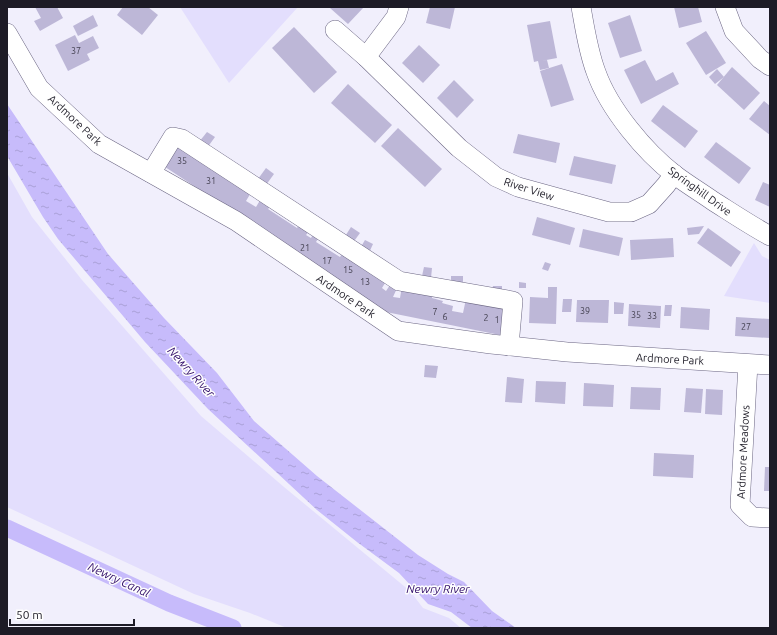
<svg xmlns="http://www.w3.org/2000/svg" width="777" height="635" viewBox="0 0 777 635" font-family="Ubuntu,sans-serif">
	<defs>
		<pattern id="water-ripples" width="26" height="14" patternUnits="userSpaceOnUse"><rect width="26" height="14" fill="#c7bbfb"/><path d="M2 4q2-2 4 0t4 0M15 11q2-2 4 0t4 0" fill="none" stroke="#aaa0d7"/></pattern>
	</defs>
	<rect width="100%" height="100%" fill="#f1effc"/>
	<!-- green -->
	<g fill="#e3defd">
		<path d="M180,7H298L229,83Z"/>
		<path d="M7,173L32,217L82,280L201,416L284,487L410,591L423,608L449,618L461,628H287L250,613L194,594L7,507Z"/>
		<path d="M754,243L762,256L770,260V303L724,296Z"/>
	</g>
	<!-- water -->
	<path fill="url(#water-ripples)" d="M7,104L108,254L164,318L217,373L254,421L317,476L418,555L448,574L464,582L492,611L516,628H472L451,612L428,604L399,573L357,542L317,510L208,409L145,342L58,239L43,217L7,156Z"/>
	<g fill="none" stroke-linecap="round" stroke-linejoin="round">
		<!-- canal -->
		<path stroke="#c7bbfb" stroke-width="17" d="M7,528L169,603L233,628"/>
	</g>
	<!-- building -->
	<g fill="#bdb7d7">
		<path d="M35,7H57L63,18L40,31L34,21L41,18Z"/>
		<path d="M123,7H148L158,15L142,35L117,15Z"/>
		<path d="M331,7H364L348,24L330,8Z"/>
		<path d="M430,7H455L450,29L426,23Z"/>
		<path d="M674,7H698L702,22L679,28Z"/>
		<path d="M93,15L98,26L78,36L73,26Z"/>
		<path d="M630,15L642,51L620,58L608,23Z"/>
		<path d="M550,21L557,58L541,61L547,60L549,68L540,70L538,61L534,62L527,25Z"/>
		<path d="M294,27L337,72L314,93L272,48Z"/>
		<path d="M706,31L726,63L706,75L686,43Z"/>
		<path d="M75,35L79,43L93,36L99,48L87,54L90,60L68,71L55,45Z"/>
		<path d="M419,45L440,65L423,83L402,63Z"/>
		<path d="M645,60L656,81L673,72L679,84L641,104L624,70Z"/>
		<path d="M562,64L574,100L551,107L540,71Z"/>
		<path d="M732,67L760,93L744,110L717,85Z"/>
		<path d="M717,69L724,77L715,84L709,77Z"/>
		<path d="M454,80L474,100L457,118L437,98Z"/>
		<path d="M348,84L392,125L375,143L331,103Z"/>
		<path d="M764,101L770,106V135L749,119Z"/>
		<path d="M663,105L698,131L685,148L651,121Z"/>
		<path d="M398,128L442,169L425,187L381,146Z"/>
		<path d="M207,132L215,137L207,148L199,142Z"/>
		<path d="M518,134L560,143L556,163L513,153Z"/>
		<path d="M175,140L252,191L246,201L256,207L262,197L272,204L268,209L297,228L301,222L311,229L306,235L311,238L315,231L321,234L316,242L340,257L344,251L388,278L382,288L386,291L392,282L398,286L393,297L400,298L402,286L433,292L432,298L443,301L442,303L453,306L452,311L463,313L466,299L506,307L500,335L386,312L159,163Z"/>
		<path d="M716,142L751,168L739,184L704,157Z"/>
		<path d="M574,156L616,165L612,184L569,175Z"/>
		<path d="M266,168L274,174L266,185L258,179Z"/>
		<path d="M763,182L770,185V207L755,200Z"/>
		<path d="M537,217L575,228L570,245L532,235Z"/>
		<path d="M704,226L699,234L688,235L687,228Z"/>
		<path d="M351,227L360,233L352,244L344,238Z"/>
		<path d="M708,228L741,252L731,267L697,243Z"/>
		<path d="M583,229L623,238L619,256L579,247Z"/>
		<path d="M673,238L674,257L631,260L630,240Z"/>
		<path d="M365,240L373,244L368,255L359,250Z"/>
		<path d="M545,262L551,264L548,271L542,269Z"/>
		<path d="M424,267L432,268L431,278L422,276Z"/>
		<path d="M451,276H463V284L451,283Z"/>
		<path d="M519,282L526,283V288H519Z"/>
		<path d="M493,286H502V291H492Z"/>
		<path d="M548,287H557L556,324L529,323L530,297L548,298Z"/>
		<path d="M563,299H572L571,312H562Z"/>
		<path d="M577,300H609L608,323L576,322Z"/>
		<path d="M614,302L624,303L623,314H614Z"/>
		<path d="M629,304L661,306L660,328L628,326Z"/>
		<path d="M665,305H672L671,316H664Z"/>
		<path d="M681,307L710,309L709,330L680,328Z"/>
		<path d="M736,317L770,319V338L735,336Z"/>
		<path d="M425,365L438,366L436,378L424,377Z"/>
		<path d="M507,377L524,379L522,403L505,402Z"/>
		<path d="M536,381L566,382L565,404L535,402Z"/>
		<path d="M584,383L614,385L613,407L583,406Z"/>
		<path d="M631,387L661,388L660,410L630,409Z"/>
		<path d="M686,388L703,389L701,413L684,412Z"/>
		<path d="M706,389L723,390L722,415L705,414Z"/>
		<path d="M654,453L694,455L693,478L653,476Z"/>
		<path d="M765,467H770V491H764Z"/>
	</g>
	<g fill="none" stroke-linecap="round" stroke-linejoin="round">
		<!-- minor casing -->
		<g stroke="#6b6683" stroke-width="20">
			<g id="minor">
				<path d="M581,7C585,29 588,51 596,72C609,109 645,152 675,175C687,184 700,192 713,201C732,213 750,225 770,236"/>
				<path d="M725,7L734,31L760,59L770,66"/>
				<path d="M335,30L366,57L459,148L496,177L518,187L609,212H631L649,204L666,185L674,174"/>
				<path d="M7,33L39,88L99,144L236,221L398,331L491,344L567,352L770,365"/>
				<path d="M366,57L396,17L399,7"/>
				<path d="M151,173L173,137L182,139L399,281L513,301L509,346"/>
				<path d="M748,364L740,505L752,517L770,518"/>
			</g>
		</g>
		<!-- minor -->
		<use href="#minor" stroke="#fff" stroke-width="19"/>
	</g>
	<g text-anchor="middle" stroke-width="3" stroke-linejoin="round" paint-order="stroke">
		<!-- number labels -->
		<g font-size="9" fill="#454252">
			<text x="76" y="54">37</text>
			<text x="182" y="164">35</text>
			<text x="211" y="184">31</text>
			<text x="305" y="251">21</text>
			<text x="327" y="264">17</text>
			<text x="348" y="273">15</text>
			<text x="365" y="285">13</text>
			<text x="585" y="314">39</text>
			<text x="435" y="315">7</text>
			<text x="636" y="318">35</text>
			<text x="652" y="319">33</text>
			<text x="445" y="320">6</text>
			<text x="486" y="321">2</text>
			<text x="497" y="323">1</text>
			<text x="746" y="330">27</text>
		</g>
		<!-- street labels -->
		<g font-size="11" fill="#1d1b26" stroke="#fefefe">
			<text transform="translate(75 120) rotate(43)" y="4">Ardmore Park</text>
			<text transform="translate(529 189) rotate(18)" y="4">River View</text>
			<text transform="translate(700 191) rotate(36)" y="4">Springhill Drive</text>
			<text transform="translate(346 296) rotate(34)" y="4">Ardmore Park</text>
			<text transform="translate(670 359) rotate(3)" y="4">Ardmore Park</text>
			<text transform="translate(743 452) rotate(-87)" y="4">Ardmore Meadows</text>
		</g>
		<!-- water labels -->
		<g font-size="12" font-style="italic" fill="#330f6a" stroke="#fefefe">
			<text transform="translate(191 372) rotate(48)" y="4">Newry River</text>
			<text transform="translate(119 580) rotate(25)" y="4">Newry Canal</text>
			<text x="438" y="593">Newry River</text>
		</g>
	</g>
	<!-- border -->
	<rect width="777" height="635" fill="none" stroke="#1d1b26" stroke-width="16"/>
	<!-- scale -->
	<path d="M10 619v6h124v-6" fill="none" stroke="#1d1b26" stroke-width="2"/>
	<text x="16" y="619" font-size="12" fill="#1d1b26" stroke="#fefefe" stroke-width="3" paint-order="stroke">50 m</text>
</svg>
